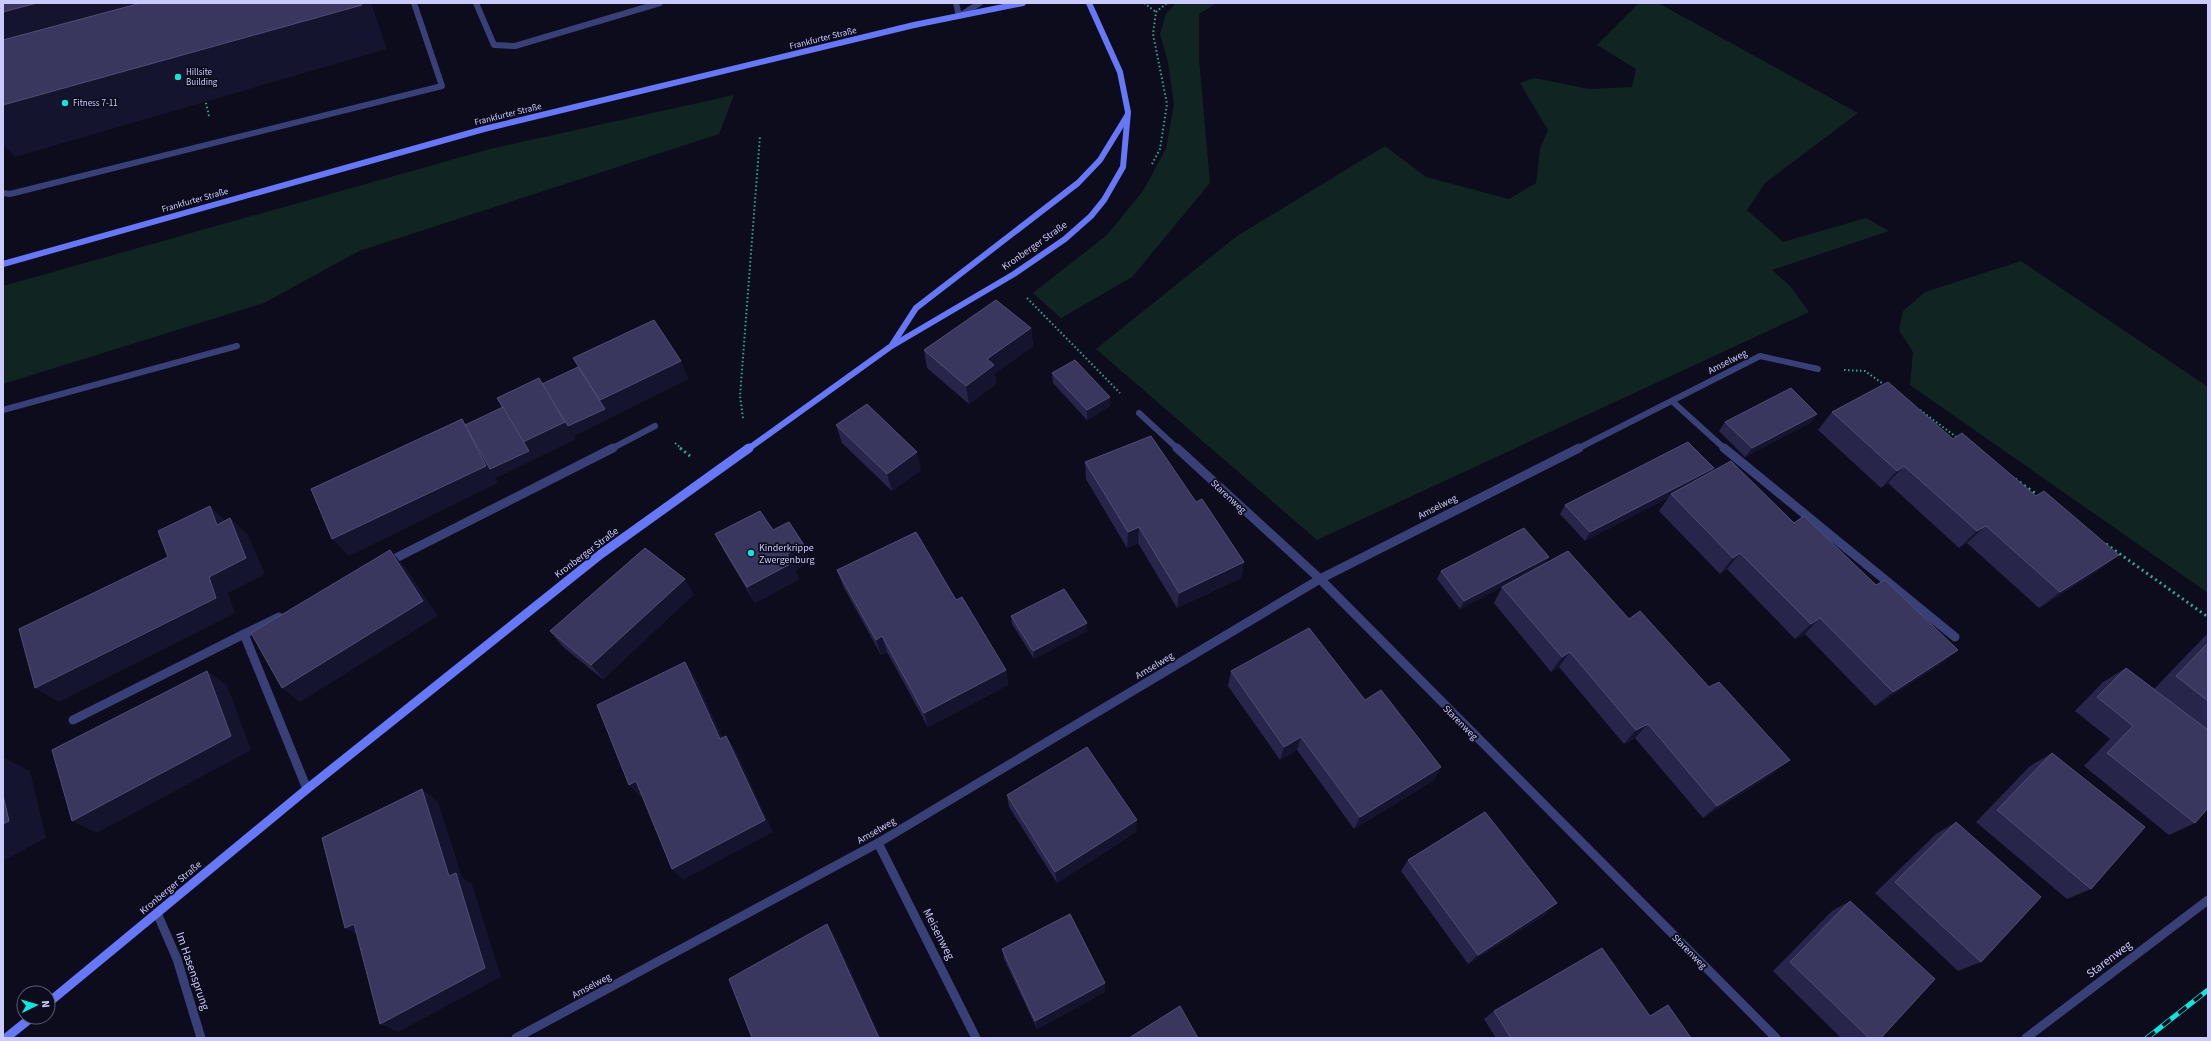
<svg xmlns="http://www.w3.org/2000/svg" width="2211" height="1041" viewBox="0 0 2211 1041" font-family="'Source Sans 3',sans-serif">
	<rect width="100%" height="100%" fill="#0d0c1c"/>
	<!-- green -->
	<g fill="#102521">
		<path d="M1176,3H1217L1199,14V59L1210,183L1132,277L1061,318L1033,293L1107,235L1143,191L1166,149L1174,104L1168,62L1160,34L1166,14Z"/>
		<path d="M1639,3H1658L1858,113L1765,183L1747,210L1783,242L1866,218L1889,231L1772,270L1790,286L1809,312L1317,540L1096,349L1237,236L1385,146L1426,177L1509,199L1536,183L1540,149L1548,130L1520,83L1534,78L1589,89L1632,87L1636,69L1597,45Z"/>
		<path d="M734,95L719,134L359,251L264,303L3,384V286L490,149Z"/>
		<path d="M2021,261L2208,387V593L1910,385L1913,352L1899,330L1903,311L1925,292Z"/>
	</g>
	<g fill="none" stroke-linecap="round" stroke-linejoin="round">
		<!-- path-far1 -->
		<g stroke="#33a78f" stroke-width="2" stroke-dasharray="1.5 2.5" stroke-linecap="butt">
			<path d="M1144,3L1156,12"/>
			<path d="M205,99L209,116"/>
			<path d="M1152,164L1160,149L1167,104L1153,34L1156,12L1167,3"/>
			<path d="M1027,298L1120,393"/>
			<path d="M1844,370L1865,371L1886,386"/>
			<path d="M1920,410L1959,439"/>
			<path d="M743,418L740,396L760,136"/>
			<path d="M675,443L682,449"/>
		</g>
		<!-- path -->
		<g stroke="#33a78f" stroke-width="3" stroke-dasharray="2 3.5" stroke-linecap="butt">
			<path d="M680,448L690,456"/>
			<path d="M2015,479L2039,496"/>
			<path d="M2106,544L2208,617"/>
		</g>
		<!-- lane-far1 -->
		<g stroke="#394078" stroke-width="6">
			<path d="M476,3L494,45L515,46L660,3"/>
			<path d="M3,193L10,194L442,86L414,3"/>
			<path d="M1672,401L1725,449"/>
			<path d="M3,410L237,346"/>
		</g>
		<!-- lane -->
		<path stroke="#394078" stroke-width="9" d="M1724,448L1955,637"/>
		<!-- street-far1 -->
		<g stroke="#394078" stroke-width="6">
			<path d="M956,3L959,16L980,3"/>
			<path d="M1139,413L1178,449"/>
			<path d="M611,449L655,426"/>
			<path d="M1577,449L1760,356L1818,369"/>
		</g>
		<!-- street -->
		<g stroke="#394078" stroke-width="9">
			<path d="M1177,448L1320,579L1776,1038"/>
			<path d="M388,562L613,448"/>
			<path d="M244,634L279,617"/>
			<path d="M73,720L244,634L307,789"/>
			<path d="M878,843L976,1038"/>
			<path d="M157,913L177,959L201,1038"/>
			<path d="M516,1038L878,843L1320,579L1579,448"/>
			<path d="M2026,1038L2208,900"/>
		</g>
		<!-- secondary-far1 -->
		<g stroke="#6677f7" stroke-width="6">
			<path d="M3,264L484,129L914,25L1023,3"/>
			<path d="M892,345L916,308L1078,183L1100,160L1127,116"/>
			<path d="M748,449L890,347L1014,274L1065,239L1091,216L1104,200L1123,167L1128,112L1120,72L1089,3"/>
		</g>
		<!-- secondary -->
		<g stroke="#6677f7" stroke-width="9">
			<path d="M48,1003L307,789L601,554L749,448"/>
			<path d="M6,1038L32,1017"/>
		</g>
		<!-- rail casing -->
		<g stroke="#0ce6dc" stroke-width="5">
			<path id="rail" d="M2147,1038L2208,990"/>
		</g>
		<!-- rail -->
		<use href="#rail" stroke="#0d0c1c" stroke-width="3.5" stroke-dasharray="10" stroke-linecap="butt"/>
	</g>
	<!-- wall -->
	<g fill="#272549">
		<path d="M1031,328L1033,346L995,373L996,384L969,404L927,368L924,350Z"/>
		<path d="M1052,373L1110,406L1087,420L1053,383Z"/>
		<path d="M1832,412L2098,571L2039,608L1967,543L1959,548L1888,483L1881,488L1818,430Z"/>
		<path d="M1817,414L1810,423L1745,457L1719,431L1725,422Z"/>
		<path d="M836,425L921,470L892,491L842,443Z"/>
		<path d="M1085,462L1196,502L1244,562L1241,578L1177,608L1138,543L1127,548L1086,479Z"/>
		<path d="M1714,468L1712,471L1794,523L1876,585L1958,650L1939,665L1875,706L1805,634L1795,639L1727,569L1720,574L1659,511L1668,498L1585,541L1560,514L1565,505Z"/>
		<path d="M773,530L804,545L810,562L795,570L799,579L755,603L724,551L715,534Z"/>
		<path d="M1545,563L1629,619L1774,773L1703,818L1635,738L1624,744L1559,667L1551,672L1494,603L1502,587L1460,609L1437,579L1441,571Z"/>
		<path d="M837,570L956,600L1006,670L1008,685L928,727L887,652L881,655L843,586Z"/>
		<path d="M694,594L603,679L563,647L550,631Z"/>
		<path d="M1011,616L1087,623V631L1034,659L1012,624Z"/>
		<path d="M2208,633V808L2195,823L2169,835L2084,766L2110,739L2075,711L2103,682L2126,668L2154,689Z"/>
		<path d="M1231,671L1365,700L1441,767L1434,780L1354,829L1297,750L1280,760L1228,686Z"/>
		<path d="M2052,753L2091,889L2067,899L1976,822L2030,766Z"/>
		<path d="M1007,795L1136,832L1057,883L1009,807Z"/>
		<path d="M1956,822L1981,962L1958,971L1875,893L1936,834Z"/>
		<path d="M1408,860L1546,914L1468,964L1401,871Z"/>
		<path d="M1850,901L1881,1038H1841L1773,971L1832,911Z"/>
		<path d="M1002,949L1105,992L1037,1029L1004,959Z"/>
		<path d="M1668,1005L1691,1038H1496L1484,1019L1494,1011L1650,1016Z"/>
	</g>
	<!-- shaded-wall -->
	<g fill="#15142f">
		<path d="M37,3H235L3,40V12Z"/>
		<path d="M361,3H371L387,49L15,157L3,144V105Z"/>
		<path d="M539,3H546L540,5Z"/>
		<path d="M1031,328L1033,346L995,373L996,384L969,404L966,386L987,359Z"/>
		<path d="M681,361L689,379L610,418L600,400Z"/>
		<path d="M1110,397V406L1087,420V410Z"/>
		<path d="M605,409L610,418L574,436L568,426Z"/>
		<path d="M1817,414L1810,423L1745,457L1752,448Z"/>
		<path d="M462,419L475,437L523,442L565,422L576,439L496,478L494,476L498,483L349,556L332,539Z"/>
		<path d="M917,452L921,470L892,491L887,474Z"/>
		<path d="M1904,466L1888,483L1881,488L1897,471Z"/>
		<path d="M1714,468L1708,477L1671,494L1668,498L1585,541L1590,532Z"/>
		<path d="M210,506L228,523L217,525Z"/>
		<path d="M230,518L248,535L265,574L228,593L235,613L59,702L35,688Z"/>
		<path d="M1986,526L1967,543L1959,548L1977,531Z"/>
		<path d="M1139,527L1138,543L1127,548L1128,532Z"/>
		<path d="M804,545L810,562L795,570L799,579L755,603L747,587L787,554Z"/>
		<path d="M390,550L405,567L438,616L300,702L282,688Z"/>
		<path d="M1740,553L1727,569L1720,574L1733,558Z"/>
		<path d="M2119,555L2098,571L2039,608L2060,592Z"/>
		<path d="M1549,557L1544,565L1460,609L1464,601Z"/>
		<path d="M1244,562L1241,578L1177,608L1179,593Z"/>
		<path d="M685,579L694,594L603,679L591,665Z"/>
		<path d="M1820,618L1805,634L1795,639L1811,624Z"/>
		<path d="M1087,623V631L1034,659L1033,651Z"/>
		<path d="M882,636L887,652L881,655L876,640Z"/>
		<path d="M1958,650L1939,665L1875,706L1893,692Z"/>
		<path d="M1570,652L1559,667L1551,672L1562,657Z"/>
		<path d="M685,662L695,677L729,752L720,739Z"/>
		<path d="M1006,670L1008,685L928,727L924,713Z"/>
		<path d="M207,671L227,685L251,750L97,833L72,821Z"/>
		<path d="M1648,724L1635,738L1624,744L1636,730Z"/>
		<path d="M726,736L735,749L773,832L683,880L672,869Z"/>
		<path d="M1301,737L1297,750L1280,760L1284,747Z"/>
		<path d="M3,757L30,771L46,838L3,861Z"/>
		<path d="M1790,760L1774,773L1703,818L1717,806Z"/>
		<path d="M1441,767L1434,780L1354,829L1360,817Z"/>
		<path d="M636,781L647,794L640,797L629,785Z"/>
		<path d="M422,789L438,802L462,877L472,884L501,977L398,1032L380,1024L449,876Z"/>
		<path d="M1137,820L1136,832L1057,883L1055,872Z"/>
		<path d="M1557,903L1546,914L1468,964L1478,955Z"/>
		<path d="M354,924L364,938L345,928Z"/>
		<path d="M827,924L834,934L881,1038H879Z"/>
		<path d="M1105,983V992L1037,1029L1035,1021Z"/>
	</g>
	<!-- building -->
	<g fill="#39375d" stroke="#504e76">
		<path d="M3,3H37L3,12Z"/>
		<path d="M141,3H361L362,5L3,105V40Z"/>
		<path d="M996,300L1031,328L987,359L994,365L966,386L924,350Z"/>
		<path d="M654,320L681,361L600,400L573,358Z"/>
		<path d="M1075,360L1110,397L1087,410L1052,373Z"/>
		<path d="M578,367L605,409L568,426L542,384Z"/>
		<path d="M539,378L565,422L523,442L497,398Z"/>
		<path d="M1888,382L1953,439L1962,433L2036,496L2044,491L2119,555L2060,592L1986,526L1977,531L1904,466L1897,471L1832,412Z"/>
		<path d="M1791,388L1817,414L1752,448L1725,422Z"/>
		<path d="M867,404L917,452L887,474L836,425Z"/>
		<path d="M503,407L529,451L490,469L465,425Z"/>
		<path d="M462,419L486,466L332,539L311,489Z"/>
		<path d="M1151,436L1196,502L1202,499L1244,562L1179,593L1139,527L1128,532L1085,462Z"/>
		<path d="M1688,442L1714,468L1590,532L1565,505Z"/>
		<path d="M1731,461L1794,523L1804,516L1876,585L1885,580L1958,650L1893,692L1820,618L1811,624L1740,553L1733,558L1671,494Z"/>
		<path d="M210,506L217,525L230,518L246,558L209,577L216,598L35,688L19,629L168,557L158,531Z"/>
		<path d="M760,511L773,530L789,522L804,545L787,554L792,563L747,587L715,534Z"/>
		<path d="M1524,528L1549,557L1464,601L1441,571Z"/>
		<path d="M916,532L956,600L962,597L1006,670L924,713L882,636L876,640L837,570Z"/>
		<path d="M645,548L685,579L591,665L550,631Z"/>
		<path d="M390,550L423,601L282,688L251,633Z"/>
		<path d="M1568,551L1629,619L1640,611L1709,687L1719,682L1790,760L1717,806L1648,724L1636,730L1570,652L1562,657L1502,587Z"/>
		<path d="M1064,589L1087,623L1033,651L1011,616Z"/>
		<path d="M1309,628L1365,700L1381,690L1441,767L1360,817L1301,737L1284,747L1231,671Z"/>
		<path d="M2208,643V701L2176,676Z"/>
		<path d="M685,662L720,739L726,736L765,820L672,869L636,781L629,785L597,705Z"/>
		<path d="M2126,668L2208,730V808L2195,823L2107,753L2133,726L2097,697Z"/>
		<path d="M207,671L231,736L72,821L52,750Z"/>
		<path d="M1087,747L1137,820L1055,872L1007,795Z"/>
		<path d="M2052,753L2145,827L2091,889L1997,810Z"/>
		<path d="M422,789L449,876L456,873L485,968L380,1024L354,924L345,928L322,838Z"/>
		<path d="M3,795L9,821L3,824Z"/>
		<path d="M1485,812L1557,903L1478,955L1408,860Z"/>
		<path d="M1956,822L2041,897L1981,962L1895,882Z"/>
		<path d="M1850,901L1935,979L1881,1038H1869L1790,962Z"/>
		<path d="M1070,914L1105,983L1035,1021L1002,949Z"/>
		<path d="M827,924L879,1038H752L729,979Z"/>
		<path d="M1602,948L1650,1016L1668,1005L1691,1038H1511L1494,1011Z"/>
		<path d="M1180,1006L1198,1038H1129Z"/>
	</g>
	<!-- markers -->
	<g fill="#0ce6dc" stroke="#0d0c1c" stroke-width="1.5">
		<circle cx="178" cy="77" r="4"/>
		<circle cx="65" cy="103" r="4"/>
		<circle cx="751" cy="553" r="4"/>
	</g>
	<g text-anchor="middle" stroke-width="3.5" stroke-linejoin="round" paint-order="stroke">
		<!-- far-street labels -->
		<g font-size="9" fill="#cacbfc" stroke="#0d0c1c">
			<text transform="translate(823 38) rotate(-14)" y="3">Frankfurter Straße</text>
			<text transform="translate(508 114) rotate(-14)" y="3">Frankfurter Straße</text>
			<text transform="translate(195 200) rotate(-16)" y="3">Frankfurter Straße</text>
		</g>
		<!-- far-poi labels -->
		<g font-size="9" fill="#cacbfc" stroke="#0d0c1c" text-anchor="start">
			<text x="186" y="75">Hillsite<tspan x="186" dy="10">Building</tspan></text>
			<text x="73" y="106">Fitness 7-11</text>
		</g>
		<!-- street labels -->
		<g font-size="10" fill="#cacbfc" stroke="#0d0c1c">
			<text transform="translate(1034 245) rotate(-35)" y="4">Kronberger Straße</text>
			<text transform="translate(1727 361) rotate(-27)" y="4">Amselweg</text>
			<text transform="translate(1229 496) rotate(43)" y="4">Starenweg</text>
			<text transform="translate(1437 506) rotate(-27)" y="4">Amselweg</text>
			<text transform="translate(586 552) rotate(-37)" y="4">Kronberger Straße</text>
			<text transform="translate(1154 665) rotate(-31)" y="4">Amselweg</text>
			<text transform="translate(1461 722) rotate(45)" y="4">Starenweg</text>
			<text transform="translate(876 830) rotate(-30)" y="4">Amselweg</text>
			<text transform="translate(170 887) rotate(-40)" y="4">Kronberger Straße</text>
			<text transform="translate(1690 951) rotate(45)" y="4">Starenweg</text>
			<text transform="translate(591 985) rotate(-28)" y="4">Amselweg</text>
		</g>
		<!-- poi labels -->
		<g font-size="10" fill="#cacbfc" stroke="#0d0c1c" text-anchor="start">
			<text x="759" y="551">Kinderkrippe<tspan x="759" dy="12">Zwergenburg</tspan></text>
		</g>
		<!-- near-street labels -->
		<g font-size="12" fill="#cacbfc" stroke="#0d0c1c">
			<text transform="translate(939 934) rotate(63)" y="4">Meisenweg</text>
			<text transform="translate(2109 959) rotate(-37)" y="4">Starenweg</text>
			<text transform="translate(193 971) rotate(71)" y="4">Im Hasensprung</text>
		</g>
	</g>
	<!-- border -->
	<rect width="2211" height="1041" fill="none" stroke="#cacbfc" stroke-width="8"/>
	<!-- north arrow -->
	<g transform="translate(36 1005) rotate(85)"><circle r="19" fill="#0d0c1c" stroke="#595876"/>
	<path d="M0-3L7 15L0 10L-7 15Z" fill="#0ce6dc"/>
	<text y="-6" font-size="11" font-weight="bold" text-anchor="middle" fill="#cacbfc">N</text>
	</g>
</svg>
